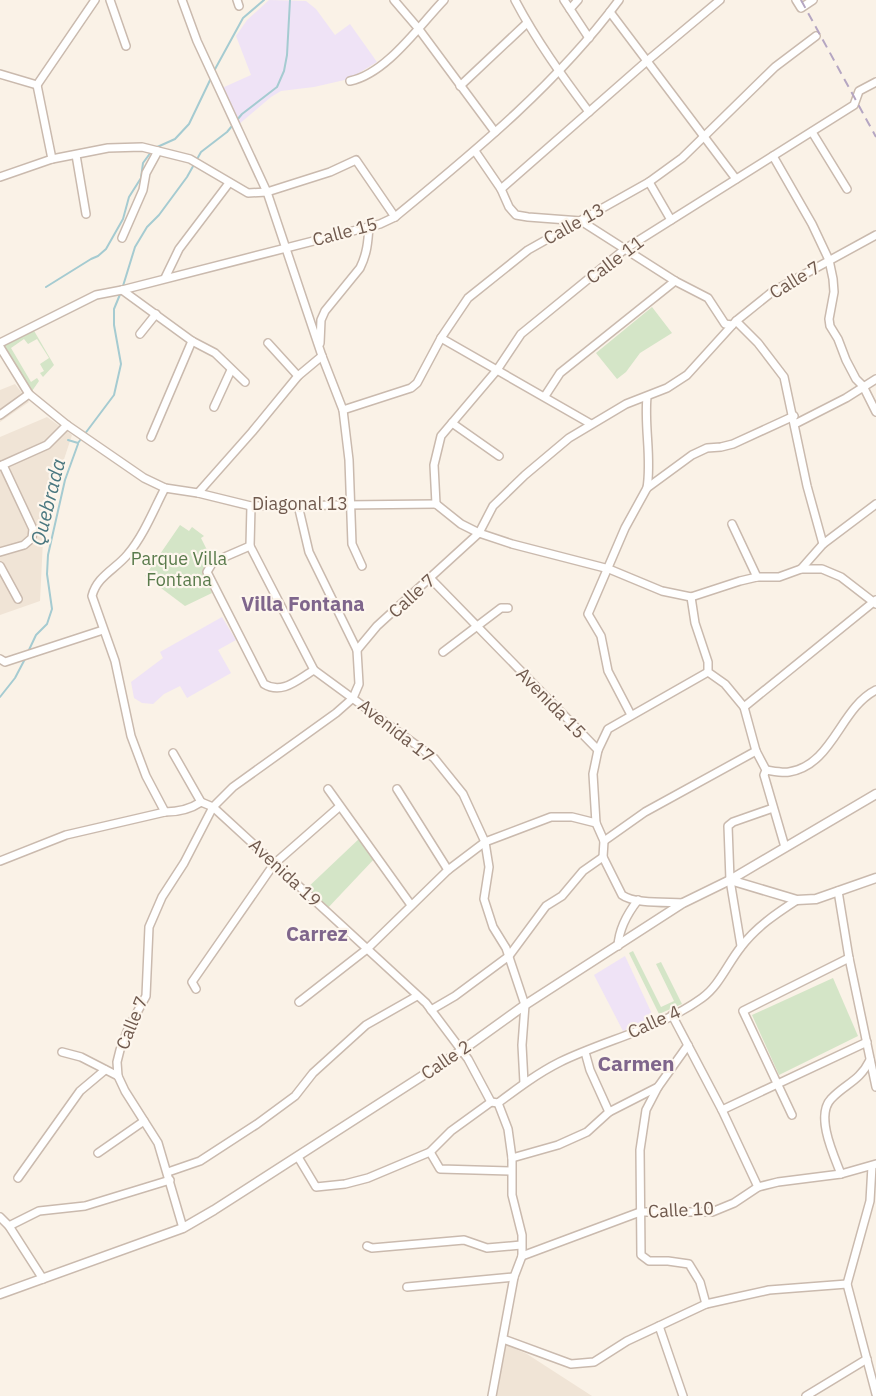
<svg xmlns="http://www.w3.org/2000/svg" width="876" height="1396" viewBox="0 0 876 1396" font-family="'IBM Plex Sans',sans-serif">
	<rect width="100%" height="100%" fill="#faf2e7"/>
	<!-- residential -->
	<g fill="#f0e4d6">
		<path d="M15,384L29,402L0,422V390Z"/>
		<path d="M47,417L72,435L44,520L40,601L0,615V437Z"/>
		<path d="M502,1343L527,1354L592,1396H490Z"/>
	</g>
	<!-- education -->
	<g fill="#efe3f6">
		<path d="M269,0L306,1L316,9L335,35L350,24L377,62L349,79L314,87L281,91L271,97L238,125L222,88L251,75L236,36L247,20Z"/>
		<path d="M222,617L236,640L218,650L231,673L187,698L180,686L164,694L153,704L142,703L134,698L131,682L163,658L160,652Z"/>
		<path d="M625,956L653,1016L623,1031L594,975Z"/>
	</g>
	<!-- green -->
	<g fill="#d4e5c7">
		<path d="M652,307L672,333L640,353L626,372L617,379L596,353Z"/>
		<path d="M33,329L54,365L43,377L40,373L44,371L40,364L49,358L37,339L28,344L24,339L11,348L31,382L37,378L39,381L32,391L2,346Z"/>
		<path d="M180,525L189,531L192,527L204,536L201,538L211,558L205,563L203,572L212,593L185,606L145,576Z"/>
		<path d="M361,837L376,857L325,911L304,891Z"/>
		<path d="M633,951L661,1007L674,1001L656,964L661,962L682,1004L659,1014L629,953Z"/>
		<path d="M833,978L858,1036L779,1075L752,1015Z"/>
	</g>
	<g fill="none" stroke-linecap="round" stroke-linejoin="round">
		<!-- stream -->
		<g stroke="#a5cbd1" stroke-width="2">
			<path d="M214,71L243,18L264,0"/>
			<path d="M155,148L175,139L189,124L212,76"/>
			<path d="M123,286L135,247L147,227L159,215L187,177L201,152L227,132L242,114L277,87L284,71L287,55L290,0"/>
			<path d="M46,287L91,259L98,256L106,249L123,219L129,197L141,178L143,163L151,152"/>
			<path d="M68,440L78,443L114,395L121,364L114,325V309L121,292"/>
			<path d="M28,652L36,635L47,624L52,609L47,574L48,555L65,480L78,444"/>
			<path d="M0,697L15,678L26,657"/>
		</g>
		<!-- minor casing -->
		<g stroke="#cabaae" stroke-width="10">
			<g id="minor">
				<path d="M110,0L126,46"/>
				<path d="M182,0L197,41L267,192L322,356L343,410L349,460L352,544L362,566"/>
				<path d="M237,0L239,6"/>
				<path d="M394,0L418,28L495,132"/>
				<path d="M515,0C536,40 562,76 589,112"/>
				<path d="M564,0L589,38"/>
				<path d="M796,0L801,8L813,0"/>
				<path d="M570,9L578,0"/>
				<path d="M610,12L736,179"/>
				<path d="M0,74L37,85"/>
				<path d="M350,81C386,74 419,26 444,0"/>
				<path d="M37,85L95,0"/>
				<path d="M37,85L52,159"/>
				<path d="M460,86L527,23"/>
				<path d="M812,132L847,189"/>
				<path d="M475,151L501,189L509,207L516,215L528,217L581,221L675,281L708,298L725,324L732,325"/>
				<path d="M76,155L86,214"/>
				<path d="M773,156L812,224L829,260L833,279L834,292L829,319L830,326L838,339L846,360L856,379L863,386L876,412"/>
				<path d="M0,177L52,159L108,148L142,147L190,159L248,193L267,192L330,172L356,160L395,217"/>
				<path d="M649,182L671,220"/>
				<path d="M501,189L647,61L720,0"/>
				<path d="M122,238L143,190L146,173L158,151"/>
				<path d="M165,278L179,249L229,183"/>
				<path d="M122,290L192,341L215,353L245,382"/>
				<path d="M736,321L758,343L784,377L807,486L823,544"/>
				<path d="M140,334L156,314"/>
				<path d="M441,338L591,424"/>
				<path d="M0,343L96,295L122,290L380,224L395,217C475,151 557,84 619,0"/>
				<path d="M268,343L298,376"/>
				<path d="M320,343L321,320L325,311L360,268C367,254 368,242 369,226"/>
				<path d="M0,347L29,394L67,425L144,478L165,488L198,493L251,506L436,504"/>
				<path d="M545,396L560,373L675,281"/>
				<path d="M214,407L231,370"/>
				<path d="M343,410L411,388L417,383L441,338L468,298L528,250L649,182L682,158L775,67L816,36"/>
				<path d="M0,415L29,394"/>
				<path d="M452,423L499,456"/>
				<path d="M795,424L846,398L876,379"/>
				<path d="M151,437L192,341"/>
				<path d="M0,466L47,445L67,425"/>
				<path d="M647,488C652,458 644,427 647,397"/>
				<path d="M198,493L252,432L298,376L322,356"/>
				<path d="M436,504L434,465L441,436L497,370L521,334L625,249L854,105L859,91L876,82"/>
				<path d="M436,504L461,524L479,533L512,544L609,569L662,591L691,597L740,581L757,577H779L801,569L823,544L876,504"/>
				<path d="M298,505L309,552L357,650"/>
				<path d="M251,506L250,546L314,670L434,758L463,794L485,842L489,867L484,899L493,927L506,948L525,1005L522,1045L524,1083"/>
				<path d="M732,524L757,577"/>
				<path d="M250,546L213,562L207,572L264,684C282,695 297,680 314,670"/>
				<path d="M0,552L24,545L32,538L33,529L3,465"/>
				<path d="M0,566L18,599"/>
				<path d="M801,569H822L841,577L876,604"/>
				<path d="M431,579L598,750L593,774L596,823L604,841L603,857L622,895C634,904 667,902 683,903"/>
				<path d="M691,597L695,623L708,662V672L725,684L744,707L756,751L766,770L764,775L785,847"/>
				<path d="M443,652L501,608H508"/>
				<path d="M0,659L5,662L103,630"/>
				<path d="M744,707L876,600"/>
				<path d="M631,715L608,671L601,636L588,614L625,528L647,488L692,455L707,448L721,447L733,444L794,416"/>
				<path d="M598,750L608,729L708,672"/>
				<path d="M173,753L201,802L213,807L426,1003L468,1059L491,1102"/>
				<path d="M766,770C773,771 782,773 789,772C833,765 840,708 876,690"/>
				<path d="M328,789L411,905"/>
				<path d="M397,789L448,870"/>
				<path d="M165,812L146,776L131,736L115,661L92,596C97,576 116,569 128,554C144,535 154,509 165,488"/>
				<path d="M604,841L645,812L756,751"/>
				<path d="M0,861L66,835L165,812C178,812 189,810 201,802"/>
				<path d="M838,891L849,958L876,1087"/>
				<path d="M618,946C619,928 627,914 638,900"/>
				<path d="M741,946L730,880L728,826L733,822L773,808"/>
				<path d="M196,989L192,982L274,864L339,807"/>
				<path d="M299,1002L367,949L448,870L485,842L551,817H572L596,823"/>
				<path d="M431,1010L455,996L509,956L546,906L562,896L583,871L603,857"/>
				<path d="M672,1015L722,1110L758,1187"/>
				<path d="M62,1052L81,1057L118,1076L125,1091L158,1143L183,1228"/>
				<path d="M585,1052L590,1070L609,1112"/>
				<path d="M118,1076L117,1062L120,1050L128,1029L146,996L149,927L162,897L184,863L213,807L233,787L336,713L353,698L359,684L357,650L377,626L479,533L493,506L525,475L569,438L626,404L667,388L687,375L736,321L772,292L876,235"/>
				<path d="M658,1087L646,1110L640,1150L641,1255L649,1261H668L689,1264L700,1282L706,1304"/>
				<path d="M722,1110L867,1042"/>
				<path d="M792,1115L743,1011L849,958"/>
				<path d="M430,1152L440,1169L511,1171"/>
				<path d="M98,1153L144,1121"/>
				<path d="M298,1157L316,1187L345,1184L368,1178L430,1152L451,1131L491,1102L498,1103C518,1088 538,1073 560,1062C605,1040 661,1028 702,998C719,986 728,963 741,947C756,927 777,913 797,900"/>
				<path d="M512,1158L558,1145L587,1132L609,1112L658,1087L688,1045"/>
				<path d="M872,1166L870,1201L847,1284L876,1394"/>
				<path d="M168,1172L200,1161L257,1124L295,1096L313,1073L366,1025L417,996"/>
				<path d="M841,1174C834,1156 815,1116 831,1099C846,1083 859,1082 870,1060"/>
				<path d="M18,1178L80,1091L105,1070"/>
				<path d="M0,1217L9,1226L43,1279"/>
				<path d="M9,1226L39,1211L85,1206L170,1180"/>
				<path d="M367,1246L372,1248L464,1240L487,1248L521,1245"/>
				<path d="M522,1256L640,1212H712L734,1203L758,1187L778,1182L841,1174L876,1164"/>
				<path d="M407,1287L514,1277"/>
				<path d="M659,1326L683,1396"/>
				<path d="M503,1339L571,1364L594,1362L627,1341L706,1304L769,1290L847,1284"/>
				<path d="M492,1396L514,1277L522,1256V1235L512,1195V1158L508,1129L498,1103"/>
				<path d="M806,1396L867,1359"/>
			</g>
		</g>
		<!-- tertiary casing -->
		<g stroke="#cabaae" stroke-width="11">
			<g id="tertiary">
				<path d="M730,880L797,900L816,899L876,878"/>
				<path d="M0,1294L183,1228L214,1210L461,1051L525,1005L683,903L730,880L876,794"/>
			</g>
		</g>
		<!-- minor -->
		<use href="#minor" stroke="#fff" stroke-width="7"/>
		<!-- tertiary -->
		<use href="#tertiary" stroke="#fff" stroke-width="8"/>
		<!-- rail -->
		<path stroke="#b5a6c2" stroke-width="2" stroke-dasharray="9 6" stroke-linecap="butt" d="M801,0L876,137"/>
	</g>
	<g text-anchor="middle" stroke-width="4.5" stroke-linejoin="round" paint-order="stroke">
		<!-- street labels -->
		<g font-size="18" fill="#705a4e" stroke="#fdf6ed">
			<text transform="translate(574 224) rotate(-29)" y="6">Calle 13</text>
			<text transform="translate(345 232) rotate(-15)" y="6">Calle 15</text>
			<text transform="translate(615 260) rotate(-37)" y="6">Calle 11</text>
			<text transform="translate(795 280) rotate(-31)" y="6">Calle 7</text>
			<text x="300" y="510">Diagonal 13</text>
			<text transform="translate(412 596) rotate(-42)" y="6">Calle 7</text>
			<text transform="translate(551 703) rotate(46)" y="6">Avenida 15</text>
			<text transform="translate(396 731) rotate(38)" y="6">Avenida 17</text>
			<text transform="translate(285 873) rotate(43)" y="6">Avenida 19</text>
			<text transform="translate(654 1022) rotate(-24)" y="6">Calle 4</text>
			<text transform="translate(132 1023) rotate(-68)" y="6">Calle 7</text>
			<text transform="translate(446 1060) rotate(-34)" y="6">Calle 2</text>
			<text transform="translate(681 1210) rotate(-3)" y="6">Calle 10</text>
		</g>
		<!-- park labels -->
		<g font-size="18" fill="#597a4b" stroke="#fdf6ed">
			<text x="179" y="565">Parque Villa<tspan x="179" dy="21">Fontana</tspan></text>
		</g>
		<!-- water labels -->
		<g font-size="20" font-style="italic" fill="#4b7880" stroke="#fdf6ed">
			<text transform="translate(48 502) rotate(-76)" y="7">Quebrada</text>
		</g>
		<!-- neighbourhood labels -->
		<g font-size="20" font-weight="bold" fill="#7f668c" stroke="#fdf6ed">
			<text x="303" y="611">Villa Fontana</text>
			<text x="317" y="941">Carrez</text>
		</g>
		<!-- quarter labels -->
		<g font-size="21" font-weight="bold" fill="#7f668c" stroke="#fdf6ed">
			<text x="636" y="1071">Carmen</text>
		</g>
	</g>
</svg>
